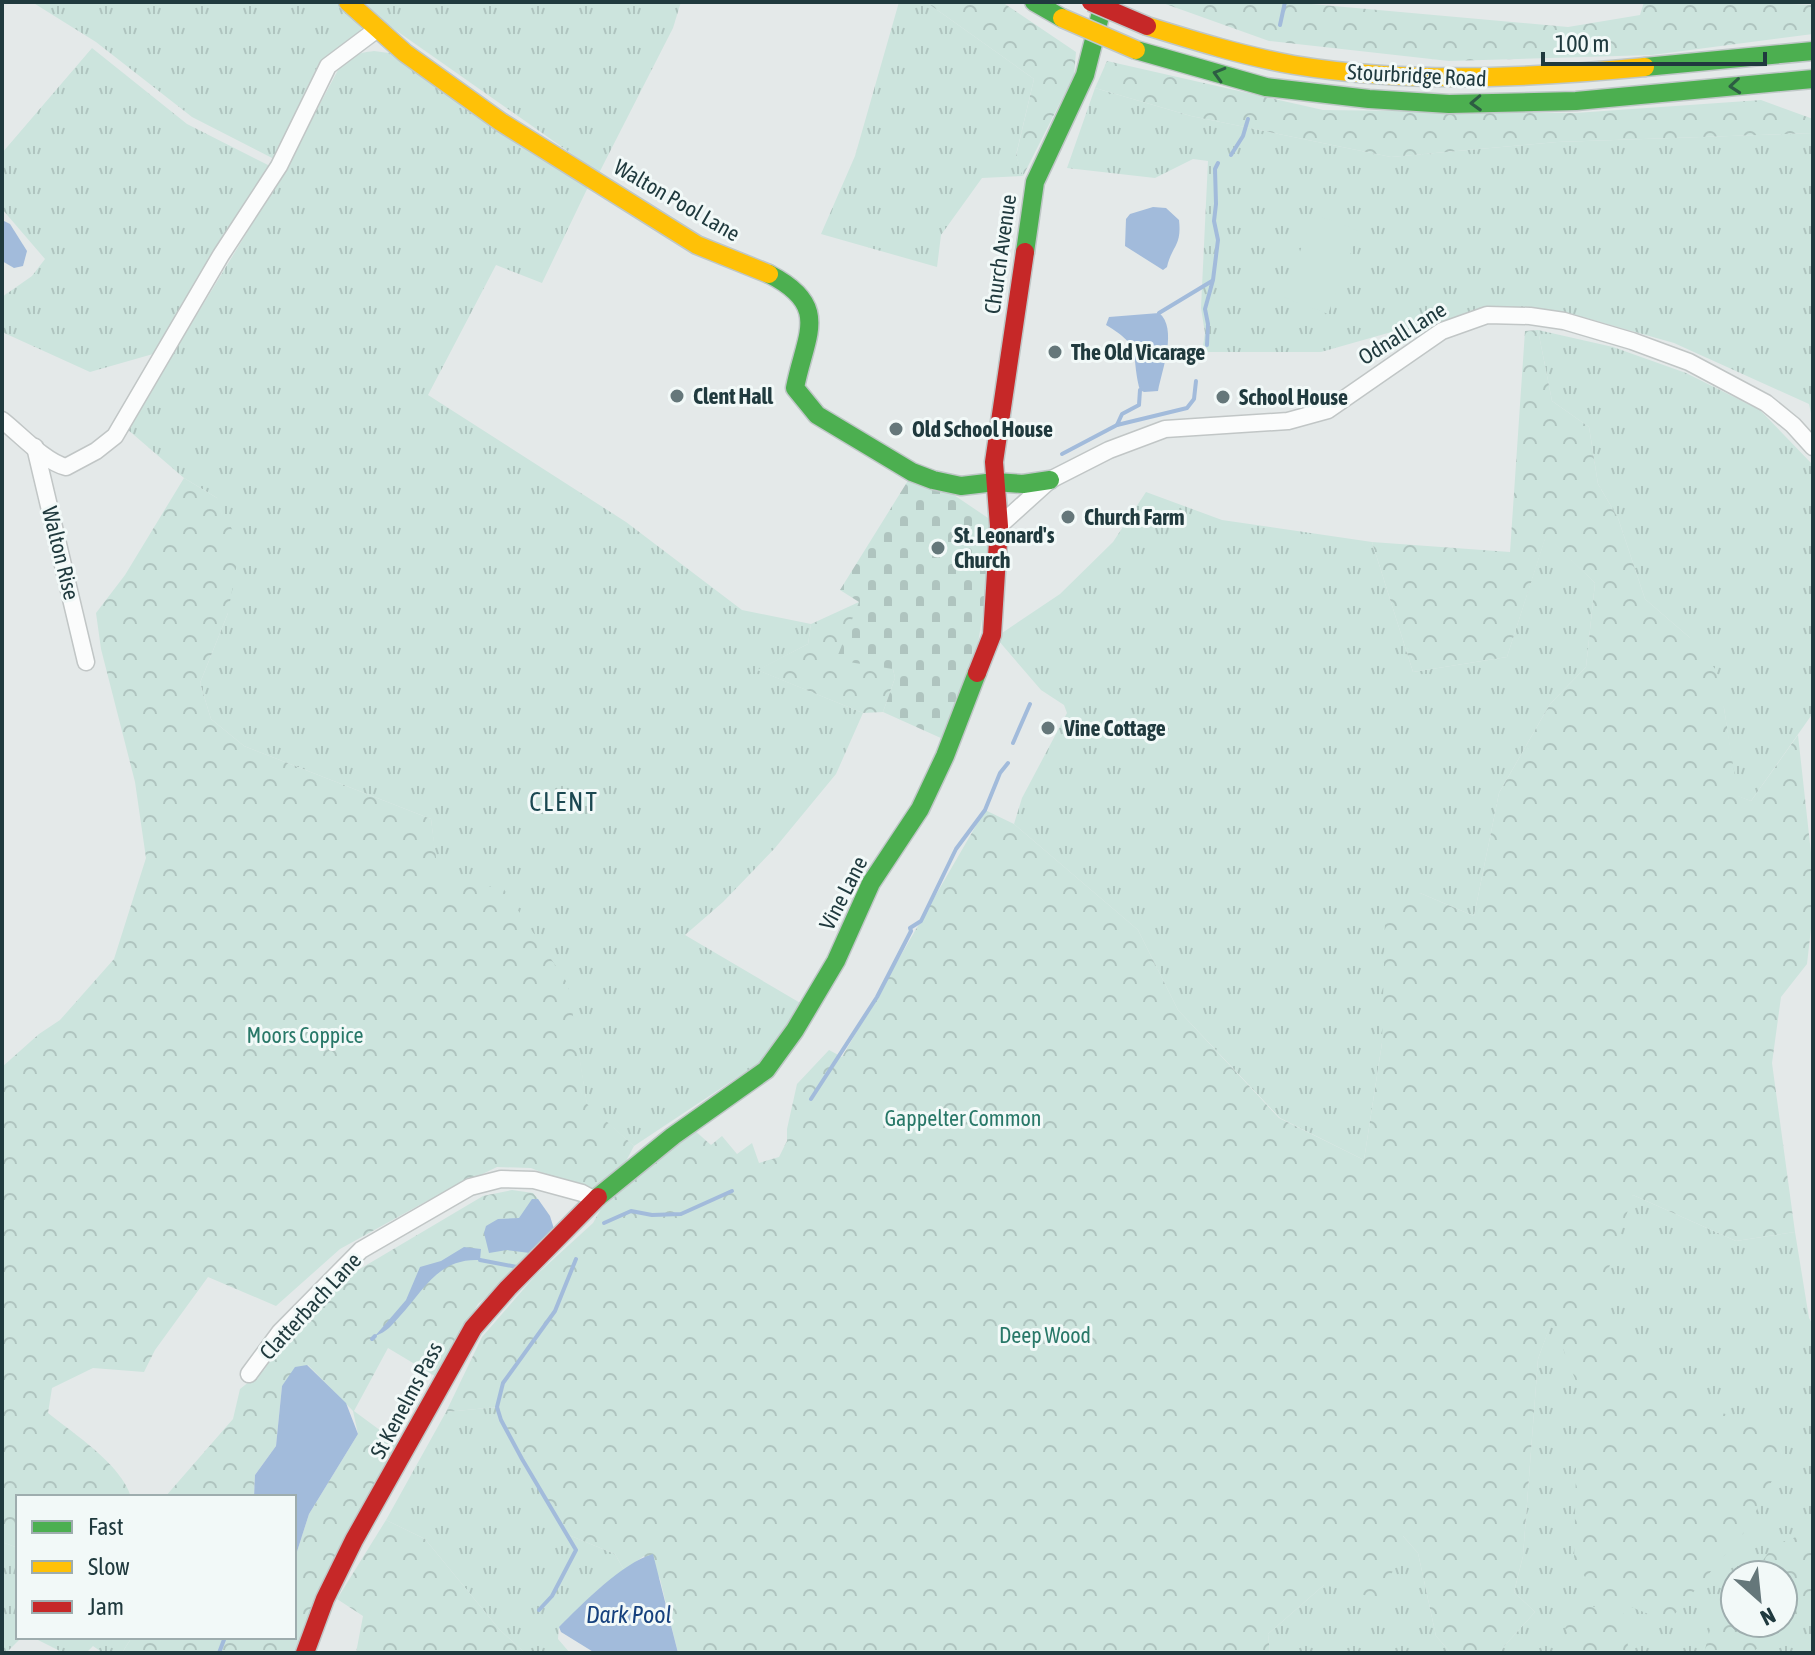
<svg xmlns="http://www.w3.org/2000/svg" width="1815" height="1655" viewBox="0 0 1815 1655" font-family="'Asap Condensed',sans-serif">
	<defs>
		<pattern id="grass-tufts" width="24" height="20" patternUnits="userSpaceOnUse" patternTransform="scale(2)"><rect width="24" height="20" fill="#cce4dd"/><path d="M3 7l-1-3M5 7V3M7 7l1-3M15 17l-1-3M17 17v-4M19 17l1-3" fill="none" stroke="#afc4bf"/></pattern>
		<pattern id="forest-crowns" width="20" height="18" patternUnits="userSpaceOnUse" patternTransform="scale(2)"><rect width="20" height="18" fill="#cce4dd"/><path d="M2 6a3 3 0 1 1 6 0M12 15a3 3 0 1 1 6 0" fill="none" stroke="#afc4bf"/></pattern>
		<pattern id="cemetery-stones" width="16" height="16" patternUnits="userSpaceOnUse" patternTransform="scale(2)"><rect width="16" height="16" fill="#cce4dd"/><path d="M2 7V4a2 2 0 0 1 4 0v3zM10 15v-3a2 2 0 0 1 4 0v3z" fill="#afc4bf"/></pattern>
	</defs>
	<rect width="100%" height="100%" fill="#e4e9e9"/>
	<!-- grass -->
	<g fill="url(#grass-tufts)" fill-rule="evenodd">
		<path d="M32,2H337L362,29L318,67L274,159L192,117L96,42Z"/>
		<path d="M364,2H681L673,28L599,173L384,22Z"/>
		<path d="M899,2H926L1034,79L1016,155L1023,176L982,178L941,235L937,267L821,234L855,156Z"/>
		<path d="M92,48L187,124L270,166L153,354L90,372L2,332V297L32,276L45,259L2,209V153Z"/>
		<path d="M374,51L389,53L588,187L542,283L496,265L428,395L626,522L742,610L811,624L808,644L758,670L863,713L836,774L775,848L723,902L685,935L802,1004L759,1063L634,1146L587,1105L578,1050L438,880L431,819L244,746L211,719L200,683L228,613L217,498L184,478L127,429L282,175L338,70C349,56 357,53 374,51Z"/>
		<path d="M1095,88L1191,116L1391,157L1557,142L1813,133V423L1809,404L1674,343L1586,318L1515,307L1480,310L1427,329L1395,331L1321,352H1202L1205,333L1201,308L1208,161L1193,159L1155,178L1067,168Z"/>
		<path d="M1538,330L1613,347L1686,373L1760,410L1813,465V713L1751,801L1737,796L1724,708L1689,637L1645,599L1618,518L1598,484L1589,427L1552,401Z"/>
		<path d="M1146,492L1222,520L1372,542L1413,672L1507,657L1546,535L1595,583L1586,667L1550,704L1499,793L1474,916L1420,893L1382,1043L1364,1160L1280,1118L1178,1010L1138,930L1014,824L1022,798L1067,713L1064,705L1041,690L998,640L999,635L1060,594L1113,542Z"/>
		<path d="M1633,1195L1736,1241L1795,1232L1809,1318L1813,1325V1653H1498L1535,1612L1514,1592L1523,1556L1538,1359L1552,1320ZM1735,1575H1783V1623H1735Z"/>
		<path d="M497,1407C510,1451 542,1492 567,1531L571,1536L615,1554L624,1570L601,1587L559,1627L558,1639L570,1653H525L499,1629L425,1539L386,1520L446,1412Z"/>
		<path d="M1402,1535L1418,1553L1436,1636L1451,1653H1270L1268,1634L1324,1585Z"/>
		<path d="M2,1542L18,1548V1637H22L6,1653H2Z"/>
		<path d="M32,1637H132L122,1653H103L93,1646L86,1653H64Z"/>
	</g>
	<!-- forest -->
	<g fill="url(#forest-crowns)">
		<path d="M926,2H1002L1076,52L1074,75L1023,176L1016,156L1034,79Z"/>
		<path d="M1160,2H1289L1568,27L1640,15L1644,2H1748L1813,5V34L1652,55L1449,61L1269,41Z"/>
		<path d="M1107,61L1323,110L1575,113L1761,100L1813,119V133L1557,142L1391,157L1191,116L1095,88Z"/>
		<path d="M1538,330L1552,401L1589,427L1598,484L1618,518L1645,599L1689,637L1716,670L1724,708L1738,796L1751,801L1798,735L1813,871V911L1807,964L1781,997L1772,1063L1795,1232L1736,1241L1633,1195L1597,1304L1711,1410L1773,1427L1785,1456L1746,1530L1668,1622L1597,1593L1574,1562L1576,1468L1583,1399L1552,1321L1538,1359L1523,1556L1514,1592L1535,1612L1498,1653H1451L1436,1636L1418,1553L1403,1536L1384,1600L1324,1585L1268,1634L1270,1653H678L660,1579L644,1556L624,1570L615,1554L571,1536L566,1531L522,1459L501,1420L497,1407L446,1412L482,1337L535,1276L593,1223L601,1209L693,1129L711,1145L722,1136L737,1154L752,1143L759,1163L779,1157L787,1141V1129L797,1084L829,1050L842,1057L985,810L1014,824L1138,930L1178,1010L1279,1118L1364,1160L1382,1043L1385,917L1420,893L1474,916L1499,793L1550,704L1586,667L1595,583L1546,536L1507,657L1413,672L1372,542L1510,552L1525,331Z"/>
		<path d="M184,478L217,498L240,546L228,613L200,683L211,719L244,746L431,819L439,880L503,888L568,984L587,1104L634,1146L624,1165L589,1192L531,1168L497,1167L425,1202L340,1249L276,1306L208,1277L155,1350L144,1372L93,1368L52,1388L48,1413C74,1434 121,1464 131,1497H18V1548L2,1542V1067L39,1034L60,1020L114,959L146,858L135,782L101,649L96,613L125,575Z"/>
		<path d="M859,602L893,669L895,678L883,712L863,713L757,670L808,644L811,624Z"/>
		<path d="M512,1190L533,1193L538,1199L559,1237L478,1304L438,1378L388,1348L354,1411L400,1445L297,1653H122L132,1637H294V1561L309,1514L358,1434L353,1411L308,1365L282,1386L276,1446L255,1475L254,1497H165L233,1419L240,1389L265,1369L277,1342L353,1273L483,1196Z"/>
		<path d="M386,1520L425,1539L499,1629L525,1653H356L363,1616L337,1599Z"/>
		<path d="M1813,1531V1616L1785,1629L1754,1651L1704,1653C1711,1631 1710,1610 1735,1603V1623H1783V1575L1753,1574L1774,1545Z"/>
		<path d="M1622,1606L1629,1653H1583L1565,1628L1583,1607Z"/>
	</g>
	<!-- cemetery -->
	<path fill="url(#cemetery-stones)" d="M909,479L954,495L988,518L993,554L978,643L943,739L883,712L895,678L893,669L836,660L859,602L840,590Z"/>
	<!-- pitch -->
	<path fill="#cce4dd" d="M1314,214L1359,231L1328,314L1283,297Z"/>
	<!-- water -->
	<g fill="#a2bbdb">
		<path d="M1153,207L1166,208L1179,220C1182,246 1172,245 1167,267L1163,270L1125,246L1126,219L1130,214Z"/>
		<path d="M2,220L10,224L27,251L23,266L14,268L2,261Z"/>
		<path d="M1159,313C1178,328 1162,370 1158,391L1144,392L1140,390C1130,352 1144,348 1106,325L1109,317Z"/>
		<path d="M532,1199H538L550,1216L554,1229L530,1253L507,1250L489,1253L484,1233L486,1226L498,1219L519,1218Z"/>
		<path d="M464,1247L481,1249L480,1260C438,1258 425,1289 400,1316C392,1325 387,1332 375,1336L406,1300L420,1267L441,1261Z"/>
		<path d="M307,1365L346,1403L358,1434L309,1514L294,1561V1497H254L255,1475L276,1446L282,1386L295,1367Z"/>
		<path d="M653,1554L678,1653H595L561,1632L559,1627C582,1604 622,1563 653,1554Z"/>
	</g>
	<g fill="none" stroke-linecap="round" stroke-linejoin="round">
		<!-- stream -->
		<g stroke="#a2bbdb" stroke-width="4">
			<path d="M1280,25L1285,2"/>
			<path d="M1231,155L1243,136L1248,119"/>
			<path d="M1159,313L1212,281"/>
			<path d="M1207,345L1208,324L1205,309L1213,280L1218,240L1214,221L1216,204L1215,169L1218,163"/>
			<path d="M1117,425L1122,414L1139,405L1140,390"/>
			<path d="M1062,454L1117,425L1187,408L1194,399L1196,381"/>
			<path d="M1013,743L1030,704"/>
			<path d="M811,1099L877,997L911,931L910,928L921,921L956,849L985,810L1000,773L1008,763"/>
			<path d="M604,1223L631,1211L652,1215L681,1214L732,1191"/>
			<path d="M480,1260L517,1267"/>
			<path d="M372,1339L375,1336"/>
			<path d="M539,1610L552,1596L576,1550L522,1459L501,1420L497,1407L503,1383L555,1311L576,1259"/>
			<path d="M219,1653L225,1637"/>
		</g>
		<!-- street casing -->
		<g stroke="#c1c6c6" stroke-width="19">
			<g id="street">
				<path d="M2,420C20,434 45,462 66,467L96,451L115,436L221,255L279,166L328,66L376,30"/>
				<path d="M35,447L86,662"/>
				<path d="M999,526L1050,480L1109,450L1165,429L1288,421L1328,410L1442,331L1487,315L1530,316L1564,321L1632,341L1689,362L1766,403L1793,425L1813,447"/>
				<path d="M249,1374L280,1332L361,1250L470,1187L501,1179L534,1180L582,1193L595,1200"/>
			</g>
		</g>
		<!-- fast casing -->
		<g stroke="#bfc7c7" stroke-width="21">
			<g id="fast">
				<path d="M1034,2L1062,18"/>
				<path d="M1136,50L1266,87L1369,99L1449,104L1576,101L1813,79"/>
				<path d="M1645,67L1813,51"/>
				<path d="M1025,252L1035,182L1085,75L1100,16"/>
				<path d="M769,274C832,306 805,335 795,388L817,415L912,472L933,480L961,486L995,482L1023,484L1050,480"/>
				<path d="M598,1197L673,1136L766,1070L795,1030L836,961L871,883L920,809L945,756L977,673"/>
			</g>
		</g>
		<!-- slow casing -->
		<g stroke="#bfc7c7" stroke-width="21">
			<g id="slow">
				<path d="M348,2L405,53L501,122L697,245L769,274"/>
				<path d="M1147,26C1195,41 1244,56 1294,65C1409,84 1529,78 1645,67"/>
			</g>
		</g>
		<!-- jam casing -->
		<g stroke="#bfc7c7" stroke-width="21">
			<g id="jam">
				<path d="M977,673L992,635L999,526L994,462L1025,252"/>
				<path d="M305,1653L325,1599L354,1540L473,1328L508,1288L598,1197"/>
			</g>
		</g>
		<!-- street -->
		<use href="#street" stroke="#fbfcfc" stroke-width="16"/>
		<!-- fast -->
		<use href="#fast" stroke="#4caf50" stroke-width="18"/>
		<!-- slow -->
		<use href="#slow" stroke="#ffc107" stroke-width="18"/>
		<!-- jam -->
		<use href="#jam" stroke="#c62828" stroke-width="18"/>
		<!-- slow-bridge casing -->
		<g stroke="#c0c8c9" stroke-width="21" stroke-linecap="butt">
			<path id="slow-bridge" d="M1062,18L1136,50"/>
		</g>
		<!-- jam-bridge casing -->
		<g stroke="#c0c8c9" stroke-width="21" stroke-linecap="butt">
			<path id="jam-bridge" d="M1091,2L1147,26"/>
		</g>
		<!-- slow-bridge -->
		<use href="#slow-bridge" stroke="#ffc107" stroke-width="18"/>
		<!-- jam-bridge -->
		<use href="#jam-bridge" stroke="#c62828" stroke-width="18"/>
	</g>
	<!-- one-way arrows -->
	<defs><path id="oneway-chevron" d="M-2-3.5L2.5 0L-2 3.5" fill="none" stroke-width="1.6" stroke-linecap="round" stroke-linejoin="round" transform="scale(2)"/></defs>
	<g stroke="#2d5d43">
		<use href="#oneway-chevron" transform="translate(1219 74) rotate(-164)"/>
		<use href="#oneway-chevron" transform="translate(1735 86) rotate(175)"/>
		<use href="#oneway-chevron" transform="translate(1476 103) rotate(178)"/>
	</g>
	<!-- markers -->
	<g fill="#65777a" stroke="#f2f9f8" stroke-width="3">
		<circle cx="1055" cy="352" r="8"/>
		<circle cx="677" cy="396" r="8"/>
		<circle cx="1223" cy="397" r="8"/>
		<circle cx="896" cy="429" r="8"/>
		<circle cx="1068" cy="517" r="8"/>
		<circle cx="938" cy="548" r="8"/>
		<circle cx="1048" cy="728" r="8"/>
	</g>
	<g text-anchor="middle" stroke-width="6" stroke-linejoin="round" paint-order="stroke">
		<!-- street labels -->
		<g font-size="22" fill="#203a3e" stroke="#f2f9f8">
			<text transform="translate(1417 75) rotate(3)" y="8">Stourbridge Road</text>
			<text transform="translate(677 200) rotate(30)" y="8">Walton Pool Lane</text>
			<text transform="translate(1000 254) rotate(-82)" y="8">Church Avenue</text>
			<text transform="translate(1402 333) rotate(-32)" y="8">Odnall Lane</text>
			<text transform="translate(61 553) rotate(76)" y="8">Walton Rise</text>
			<text transform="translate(843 893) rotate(-63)" y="8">Vine Lane</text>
			<text transform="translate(310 1306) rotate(-47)" y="8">Clatterbach Lane</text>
			<text transform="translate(406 1400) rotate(-62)" y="8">St Kenelms Pass</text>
		</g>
		<!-- poi labels -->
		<g font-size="22" font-weight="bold" fill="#203a3e" stroke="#f2f9f8" text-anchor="start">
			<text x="1071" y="360">The Old Vicarage</text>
			<text x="693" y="404">Clent Hall</text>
			<text x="1239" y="405">School House</text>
			<text x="912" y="437">Old School House</text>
			<text x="1084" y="525">Church Farm</text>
			<text x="954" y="543">St. Leonard's<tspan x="954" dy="25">Church</tspan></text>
			<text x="1064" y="736">Vine Cottage</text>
		</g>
		<!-- park labels -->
		<g font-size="22" fill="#287868" stroke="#f2f9f8">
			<text x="305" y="1043">Moors Coppice</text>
			<text x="963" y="1126">Gappelter Common</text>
			<text x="1045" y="1343">Deep Wood</text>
		</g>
		<!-- water labels -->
		<g font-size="24" font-style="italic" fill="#16417e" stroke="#f2f9f8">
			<text x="629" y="1623">Dark Pool</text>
		</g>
		<!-- quarter labels -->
		<g font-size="26" letter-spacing="2" fill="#1b4851" stroke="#f2f9f8">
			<text x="564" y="811">CLENT</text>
		</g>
	</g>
	<!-- border -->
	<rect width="1815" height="1655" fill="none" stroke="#203a3e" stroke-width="8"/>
	<!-- legend -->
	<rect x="16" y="1495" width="280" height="144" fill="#f2f9f8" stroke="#9eadae" stroke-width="2"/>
	<rect x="32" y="1521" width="40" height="12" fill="#4caf50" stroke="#9eadae" stroke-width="2"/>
	<text x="88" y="1535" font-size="24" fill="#203a3e">Fast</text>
	<rect x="32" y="1561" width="40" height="12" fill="#ffc107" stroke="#9eadae" stroke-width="2"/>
	<text x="88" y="1575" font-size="24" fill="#203a3e">Slow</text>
	<rect x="32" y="1601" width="40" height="12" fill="#c62828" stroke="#9eadae" stroke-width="2"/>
	<text x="88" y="1615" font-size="24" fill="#203a3e">Jam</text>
	<!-- north arrow -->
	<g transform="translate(1759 1599) rotate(153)"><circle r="38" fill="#f2f9f8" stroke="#9eadae" stroke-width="2"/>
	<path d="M0-6L14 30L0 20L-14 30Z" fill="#65777a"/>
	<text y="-12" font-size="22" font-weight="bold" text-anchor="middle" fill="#203a3e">N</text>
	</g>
	<!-- scale -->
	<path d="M1543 52v12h222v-12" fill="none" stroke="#203a3e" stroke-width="4"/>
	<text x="1555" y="52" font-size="24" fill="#203a3e" stroke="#f2f9f8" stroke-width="6" paint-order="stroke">100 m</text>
</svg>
